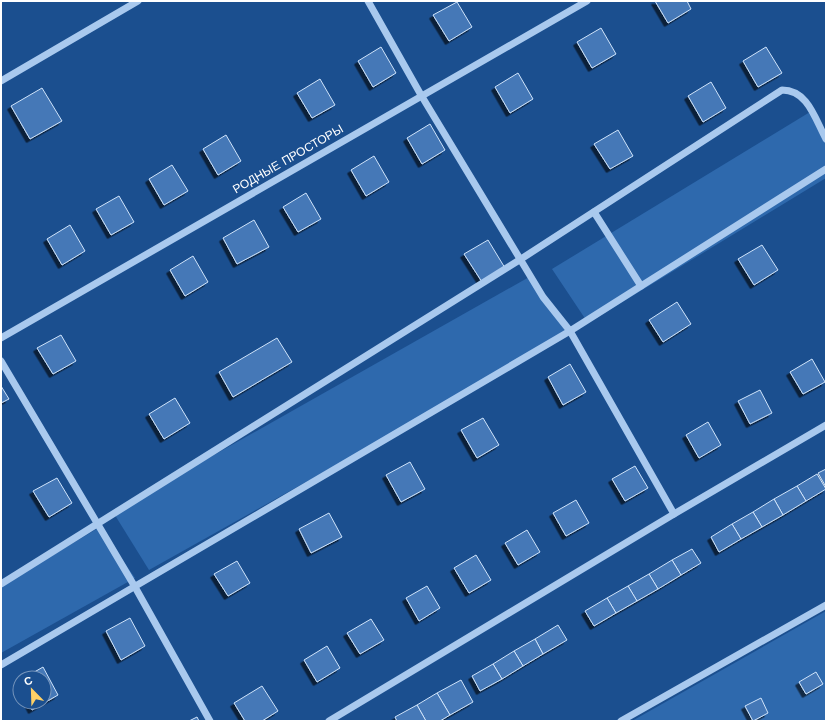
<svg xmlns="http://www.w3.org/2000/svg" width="827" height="722" viewBox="0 0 827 722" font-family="'Work Sans',sans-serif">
	<defs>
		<filter id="shadow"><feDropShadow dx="-3.5" dy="3.5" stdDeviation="0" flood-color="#0009"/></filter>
	</defs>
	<rect width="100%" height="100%" fill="#1b4f8f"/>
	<!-- green -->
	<g fill="#2e69ad">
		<path d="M810,112L826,137V178L588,323L552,269Z"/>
		<path d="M531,276L568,335L149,570L113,512Z"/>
		<path d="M100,527L135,578L1,653V586Z"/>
		<path d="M826,611V721H632Z"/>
	</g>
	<!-- building -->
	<g fill="#4478b7" stroke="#cfe3fa" filter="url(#shadow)">
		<path d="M655,1H687L691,9L668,23Z"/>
		<path d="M457,2L472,27L449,41L433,15Z"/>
		<path d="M601,28L616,54L592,68L577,42Z"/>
		<path d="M381,47L396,73L373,87L358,61Z"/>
		<path d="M766,47L782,73L758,87L743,61Z"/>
		<path d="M518,73L533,99L510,113L495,87Z"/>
		<path d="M320,79L335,105L312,118L297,93Z"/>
		<path d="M711,82L726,108L703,122L688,96Z"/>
		<path d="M42,88L62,121L30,139L11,106Z"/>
		<path d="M430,124L445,150L422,164L407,138Z"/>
		<path d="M618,130L633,156L610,169L594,144Z"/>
		<path d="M226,135L241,161L218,175L203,149Z"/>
		<path d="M374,156L389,182L366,196L351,170Z"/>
		<path d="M172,165L188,191L164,205L149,179Z"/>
		<path d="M306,193L321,219L298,232L283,207Z"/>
		<path d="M119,196L134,222L111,235L96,209Z"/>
		<path d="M254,220L269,247L237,264L223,238Z"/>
		<path d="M70,225L85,251L62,265L47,239Z"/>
		<path d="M488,240L505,268L482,282L464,254Z"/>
		<path d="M762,245L778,270L754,285L738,259Z"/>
		<path d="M193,256L208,282L185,296L170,270Z"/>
		<path d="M677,302L691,324L663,342L649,320Z"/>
		<path d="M61,335L76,361L53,374L37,348Z"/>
		<path d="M277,338L292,362L233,397L219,372Z"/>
		<path d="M812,359L825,382L803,394L790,372Z"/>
		<path d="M570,364L586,392L563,405L548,377Z"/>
		<path d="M1,386L9,399L1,403Z"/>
		<path d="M760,390L772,413L750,424L738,401Z"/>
		<path d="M175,398L190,423L164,439L149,414Z"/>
		<path d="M483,418L499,445L477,458L461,430Z"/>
		<path d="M708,422L721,445L699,458L686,435Z"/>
		<path d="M410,462L425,489L401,502L386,475Z"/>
		<path d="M635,466L648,488L625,501L612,479Z"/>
		<path d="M826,469V487L818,473Z"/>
		<path d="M817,474L826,489L806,501L797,486Z"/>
		<path d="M57,478L72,503L49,517L33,491Z"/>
		<path d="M797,486L806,501L783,515L774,499Z"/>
		<path d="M774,499L783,515L762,527L753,512Z"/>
		<path d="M576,500L589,523L566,536L553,513Z"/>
		<path d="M753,512L762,527L741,539L732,524Z"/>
		<path d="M329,513L342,537L311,553L299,529Z"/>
		<path d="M732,524L741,539L719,552L711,537Z"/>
		<path d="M527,530L540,552L518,565L505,543Z"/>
		<path d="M692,549L701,563L681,575L672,560Z"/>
		<path d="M476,555L491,580L469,593L454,568Z"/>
		<path d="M672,560L681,575L658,589L649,574Z"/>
		<path d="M237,561L250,583L228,596L214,574Z"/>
		<path d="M649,574L658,589L637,601L628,586Z"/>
		<path d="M427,586L440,608L419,621L406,598Z"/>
		<path d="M628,586L637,601L616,613L607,598Z"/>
		<path d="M607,598L616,613L594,626L585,611Z"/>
		<path d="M130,618L145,646L121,660L106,631Z"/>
		<path d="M371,619L384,640L360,654L347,633Z"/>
		<path d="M558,625L567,640L543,654L535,639Z"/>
		<path d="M535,639L543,654L523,666L514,651Z"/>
		<path d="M327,646L340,668L317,682L304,660Z"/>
		<path d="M514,651L523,666L502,679L493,664Z"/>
		<path d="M493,664L502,679L480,691L472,676Z"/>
		<path d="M43,667L58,695L32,710L28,702H44V678H24Z"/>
		<path d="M816,672L823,684L806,694L799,682Z"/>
		<path d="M461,680L473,702L450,715L437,693Z"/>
		<path d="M262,686L278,711L262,721H245L234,703Z"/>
		<path d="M437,693L450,715L440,721H426L417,705Z"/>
		<path d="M761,698L768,713L753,721L745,706Z"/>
		<path d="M417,705L426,721H397L395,717Z"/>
		<path d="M197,717L199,721H189Z"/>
	</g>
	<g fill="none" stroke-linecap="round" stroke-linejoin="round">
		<!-- minor -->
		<g stroke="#a9c9ee" stroke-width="7">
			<path d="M368,1L421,95L543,297L570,331L674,514"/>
			<path d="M1,81L138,1"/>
			<path d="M594,212L641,286"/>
			<path d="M1,338L587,1"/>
			<path d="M1,361L135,587L210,721"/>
			<path d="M1,584L521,259L782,90C808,90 815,119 826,139"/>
			<path d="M1,665L570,331L826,169"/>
			<path d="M329,721L674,514L826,425"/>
			<path d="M621,721L826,605"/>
		</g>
	</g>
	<g text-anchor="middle" stroke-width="3" stroke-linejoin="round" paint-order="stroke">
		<!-- street labels -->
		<g font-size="12" fill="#fff" stroke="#1b4f8f">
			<text transform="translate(288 159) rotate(-30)" y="4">РОДНЫЕ ПРОСТОРЫ</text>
		</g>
	</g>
	<!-- border -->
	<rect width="827" height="722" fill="none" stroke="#ffffff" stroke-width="4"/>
	<!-- north arrow -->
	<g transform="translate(32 690) rotate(337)"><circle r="19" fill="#1b4f8f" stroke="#7695bc"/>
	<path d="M0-3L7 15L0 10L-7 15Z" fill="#ffd166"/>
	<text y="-6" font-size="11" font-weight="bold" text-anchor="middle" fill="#ffffff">С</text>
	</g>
</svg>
